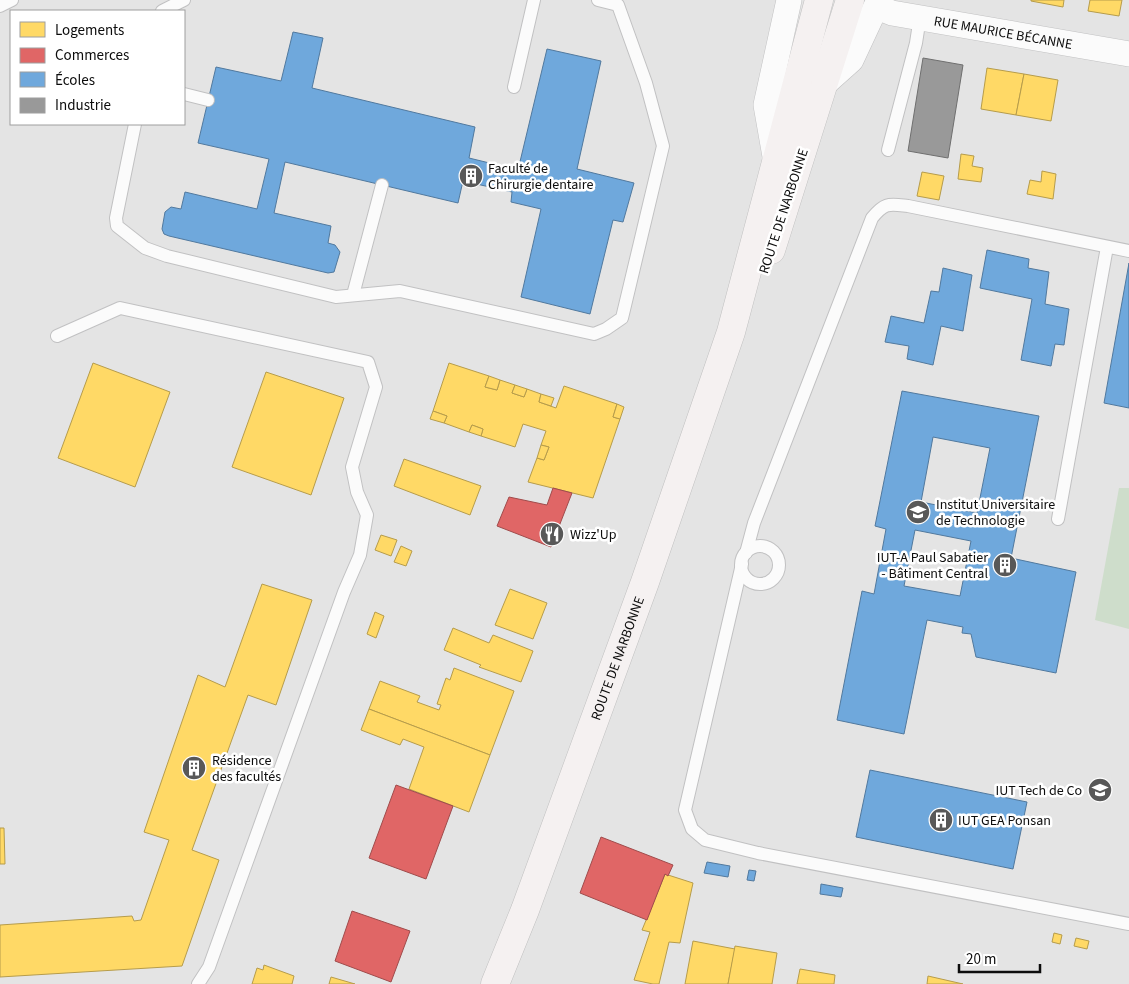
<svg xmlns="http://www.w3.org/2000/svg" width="1129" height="984" viewBox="0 0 1129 984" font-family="'Source Sans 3',sans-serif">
	<rect width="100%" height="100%" fill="#e4e4e4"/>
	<!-- green -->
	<path fill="#ceddcb" d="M1119,488H1129V629L1095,620Z"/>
	<!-- homes -->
	<g fill="#ffd966" stroke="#b69c4b">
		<path d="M1031,0H1064L1063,7L1031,1Z"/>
		<path d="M1090,0H1122L1119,16L1088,11Z"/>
		<path d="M987,68L1024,74L1016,115L981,109Z"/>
		<path d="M1024,74L1058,80L1051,121L1016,115Z"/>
		<path d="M961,154L974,156L972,166L983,168L981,182L958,179Z"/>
		<path d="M1042,171L1056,174L1053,199L1027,194L1030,180L1041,182Z"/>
		<path d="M922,172L944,176L939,200L917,196Z"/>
		<path d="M93,363L170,392L135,487L58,458Z"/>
		<path d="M449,363L489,376L485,387L497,390L500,380L515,385L512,393L524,397L527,389L541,394L539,402L556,408L564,386L617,404L613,417L620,419L593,498L528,482L537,458L544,460L549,447L541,445L546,431L523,424L515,447L481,436L483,429L472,425L469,432L444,423L447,416L433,411Z"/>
		<path d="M266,372L344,398L311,495L232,467Z"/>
		<path d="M489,376L500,380L497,390L485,387Z"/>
		<path d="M515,385L527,389L524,397L512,393Z"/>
		<path d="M541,394L554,398L551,406L539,402Z"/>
		<path d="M617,404L624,407L620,419L613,417Z"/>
		<path d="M433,411L447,416L444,423L430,419Z"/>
		<path d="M472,425L483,429L481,436L469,432Z"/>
		<path d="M541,445L549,447L544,460L537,458Z"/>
		<path d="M404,459L481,486L470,515L394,486Z"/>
		<path d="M381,535L397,540L391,556L375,550Z"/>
		<path d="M401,546L412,551L406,566L394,562Z"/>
		<path d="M262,584L312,600L276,705L248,695L192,850L219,860L182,966L0,977V925L132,916L134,921L141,920L169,840L144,832L198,675L225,687Z"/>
		<path d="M510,589L547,603L533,639L495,625Z"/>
		<path d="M375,612L384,616L376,638L367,634Z"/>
		<path d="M453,628L489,643L493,635L533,651L521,682L479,667L481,665L444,650Z"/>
		<path d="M454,668L514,691L490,755L369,709L380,681L420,696L417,702L439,710L441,705L437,704L446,678L450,680Z"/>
		<path d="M369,709L490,755L469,812L409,789L424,747L403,739L400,745L361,730Z"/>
		<path d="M0,828H4L5,864H0Z"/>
		<path d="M665,874L693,883L680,943L669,942L659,984H653L634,980L650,932L642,930Z"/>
		<path d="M1054,933L1062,935L1060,944L1052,942Z"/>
		<path d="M1076,938L1089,941L1087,949L1074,946Z"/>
		<path d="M693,941L735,949L728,984H685Z"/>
		<path d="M735,946L777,953L772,984H728Z"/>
		<path d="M264,965L294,976L292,984H252L257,968L263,970Z"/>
		<path d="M800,969L835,975L834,984H797Z"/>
		<path d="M928,976L963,984H927Z"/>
		<path d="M331,977L355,984H329Z"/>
	</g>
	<!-- shops -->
	<g fill="#e06666" stroke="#a04b4b">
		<path d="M553,488L572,493L551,547L497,526L509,497L547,505Z"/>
		<path d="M396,785L453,806L426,879L369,858Z"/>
		<path d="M601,837L673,865L668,876L665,874L647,920L580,893Z"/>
		<path d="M352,911L410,931L391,982L335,961Z"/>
	</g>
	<!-- schools -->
	<g fill="#6fa8dc" stroke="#51799e" fill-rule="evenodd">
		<path d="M293,32L323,38L312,88L475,127L469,158L518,170L547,49L601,61L577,169L634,183L623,222L613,220L590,314L521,297L541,209L511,202L512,192L463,181L458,203L285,162L274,213L331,226L328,243L335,245L340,252L334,272L328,273L169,236L164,234L162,229L165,212L171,207L181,209L185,192L257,209L269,159L198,143L216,67L281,81Z"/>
		<path d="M987,250L1029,259L1028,268L1049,272L1045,304L1069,309L1064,345L1055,344L1051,366L1021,360L1032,299L980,288Z"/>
		<path d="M1129,263V408L1104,403Z"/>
		<path d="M943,268L972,275L963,331L941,326L933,365L907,359L909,346L885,342L891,316L924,323L931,291L939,292Z"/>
		<path d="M902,391L1039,416L1011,558L1076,572L1056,673L976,657L971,634L962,633L963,627L927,620L904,734L837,720L862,591L874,594L886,529L875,526ZM933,437L990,448L977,513L921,502ZM915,530L971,541L960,596L904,586Z"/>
		<path d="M870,770L1027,802L1013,869L856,837Z"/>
		<path d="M707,862L730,866L728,877L704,873Z"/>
		<path d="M749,870L756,871L754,881L747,880Z"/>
		<path d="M821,884L843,888L841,897L820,894Z"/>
	</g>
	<!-- industry -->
	<path fill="#999" stroke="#6f6f6f" d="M923,58L963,65L948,158L908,151Z"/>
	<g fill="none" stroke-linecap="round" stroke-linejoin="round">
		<!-- service casing -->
		<g stroke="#c1c1c2" stroke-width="14">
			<g id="service">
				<path d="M0,6L12,0"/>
				<path d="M162,11L184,0"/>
				<path d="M514,87L534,0"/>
				<path d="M184,94L208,100"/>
				<path d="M135,124L116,218L117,226L145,248L167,256L336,297L400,291L594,334L606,329L622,318L663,146L646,83L618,5L598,0"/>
				<path d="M888,150L916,43L920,17"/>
				<path d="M353,295L382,185"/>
				<path d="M57,336L120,308L368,362L376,387L352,467L357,492L367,515L360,555L344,592L209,967L198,984"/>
				<path d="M1058,519L1107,247"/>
				<circle cx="760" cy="565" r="19"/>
				<path d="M746,553L754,523L872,218C885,202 889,204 908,206L1129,251"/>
				<path d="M742,564L685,810L692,829L705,840L758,853L1129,924"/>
			</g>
		</g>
		<!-- minor casing -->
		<g stroke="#c1c1c2" stroke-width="26">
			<g id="minor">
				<path id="s1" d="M877,7L892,13L1129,54"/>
				<path d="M823,85L851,60L879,0"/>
				<path d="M776,162L766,105L789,0"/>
			</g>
		</g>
		<!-- primary casing -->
		<g stroke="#c0c0c0" stroke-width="29">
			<g id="primary">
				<path d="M771,250L850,0"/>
				<path id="s2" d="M495,984L525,910L645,582L731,332L819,0"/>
			</g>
		</g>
		<!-- service -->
		<use href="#service" stroke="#fbfbfb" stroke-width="12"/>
		<!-- minor -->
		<use href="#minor" stroke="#fbfbfb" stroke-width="25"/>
		<!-- primary -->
		<use href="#primary" stroke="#f5f1f1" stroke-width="28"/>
	</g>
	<!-- icons -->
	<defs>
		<g id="building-disc" transform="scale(1.25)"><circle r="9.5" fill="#585858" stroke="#fff"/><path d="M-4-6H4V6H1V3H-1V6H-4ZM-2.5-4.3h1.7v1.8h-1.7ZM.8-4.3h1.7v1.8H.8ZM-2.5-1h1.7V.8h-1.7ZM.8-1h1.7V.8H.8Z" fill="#fff"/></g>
		<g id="university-disc" transform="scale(1.25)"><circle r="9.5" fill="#585858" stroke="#fff"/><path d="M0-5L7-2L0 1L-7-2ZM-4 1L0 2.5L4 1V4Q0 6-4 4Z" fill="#fff"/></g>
		<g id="restaurant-disc" transform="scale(1.25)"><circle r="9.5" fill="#585858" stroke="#fff"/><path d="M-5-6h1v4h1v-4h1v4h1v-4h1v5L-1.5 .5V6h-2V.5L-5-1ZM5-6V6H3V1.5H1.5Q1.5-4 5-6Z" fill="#fff"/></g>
	</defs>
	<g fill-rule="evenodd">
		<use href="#building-disc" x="471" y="176"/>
		<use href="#university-disc" x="918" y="512"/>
		<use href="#restaurant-disc" x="552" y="534"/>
		<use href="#building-disc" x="1005" y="565"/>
		<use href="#building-disc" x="194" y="768"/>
		<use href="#university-disc" x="1100" y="790"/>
		<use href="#building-disc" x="941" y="820"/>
	</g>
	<g text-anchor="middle" stroke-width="5" stroke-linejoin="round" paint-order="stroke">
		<!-- street labels -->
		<g font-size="14" fill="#0c0c0c" stroke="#fff">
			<text dy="5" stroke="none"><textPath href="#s1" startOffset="129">RUE MAURICE BÉCANNE</textPath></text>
			<text transform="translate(783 211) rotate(-72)" y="5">ROUTE DE NARBONNE</text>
			<text dy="5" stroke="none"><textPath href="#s2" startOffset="348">ROUTE DE NARBONNE</textPath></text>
		</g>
		<!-- poi labels -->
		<g font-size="14" fill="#0c0c0c" stroke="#fff" text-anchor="start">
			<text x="488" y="173">Faculté de<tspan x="488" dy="16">Chirurgie dentaire</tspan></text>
			<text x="936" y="509">Institut Universitaire<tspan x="936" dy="16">de Technologie</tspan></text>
			<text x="570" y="539">Wizz'Up</text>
			<text x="988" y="562" text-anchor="end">IUT-A Paul Sabatier<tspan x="988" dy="16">- Bâtiment Central</tspan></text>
			<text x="212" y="765">Résidence<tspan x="212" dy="16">des facultés</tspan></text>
			<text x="1082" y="795" text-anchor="end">IUT Tech de Co</text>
			<text x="958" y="825">IUT GEA Ponsan</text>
		</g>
	</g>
	<!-- legend -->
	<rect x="10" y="10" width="175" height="115" fill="#ffffff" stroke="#9e9e9e"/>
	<rect x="20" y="22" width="25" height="15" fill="#ffd966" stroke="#9e9e9e"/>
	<text x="55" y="35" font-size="15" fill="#0c0c0c">Logements</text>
	<rect x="20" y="48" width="25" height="15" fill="#e06666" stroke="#9e9e9e"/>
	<text x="55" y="60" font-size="15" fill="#0c0c0c">Commerces</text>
	<rect x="20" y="72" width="25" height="15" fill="#6fa8dc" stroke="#9e9e9e"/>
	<text x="55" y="85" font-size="15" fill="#0c0c0c">Écoles</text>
	<rect x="20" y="98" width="25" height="15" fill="#999999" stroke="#9e9e9e"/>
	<text x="55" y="110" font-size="15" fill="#0c0c0c">Industrie</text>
	<!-- scale -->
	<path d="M959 964v8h81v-8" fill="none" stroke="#0c0c0c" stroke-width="2.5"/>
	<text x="966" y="964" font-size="15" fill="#0c0c0c" stroke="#ffffff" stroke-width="4" paint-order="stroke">20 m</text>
</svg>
